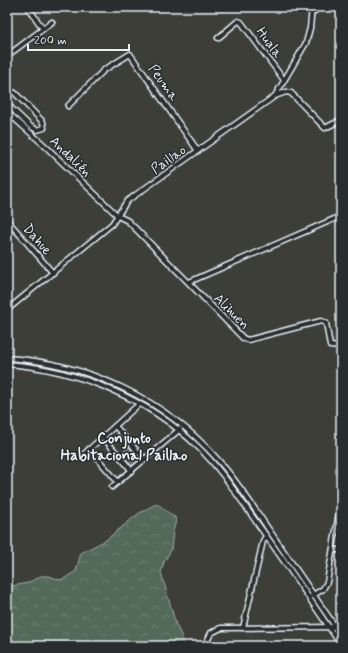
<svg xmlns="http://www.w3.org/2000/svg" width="348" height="653" viewBox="0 0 348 653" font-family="Mynerve,sans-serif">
	<defs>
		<pattern id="park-crowns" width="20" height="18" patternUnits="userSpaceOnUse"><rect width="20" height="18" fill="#536b58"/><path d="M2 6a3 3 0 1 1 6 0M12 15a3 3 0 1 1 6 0" fill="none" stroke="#6c8171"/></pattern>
	</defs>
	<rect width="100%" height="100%" fill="#3e3e39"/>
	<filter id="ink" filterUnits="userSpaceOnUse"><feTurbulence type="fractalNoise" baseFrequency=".025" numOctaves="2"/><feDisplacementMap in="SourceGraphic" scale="8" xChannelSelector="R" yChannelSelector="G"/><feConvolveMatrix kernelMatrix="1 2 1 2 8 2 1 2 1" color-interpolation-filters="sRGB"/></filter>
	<g filter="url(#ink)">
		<!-- grass -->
		<g fill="#536b58" stroke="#9eaea8">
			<path d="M7,359C48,365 85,372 122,390C128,393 136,396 141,400L139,401L115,389L78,374Z"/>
			<path d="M183,429L193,437L226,471L312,595H308L224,473L182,431Z"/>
		</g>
		<!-- park -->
		<g fill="url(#park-crowns)" stroke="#9eaea8">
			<path d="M129,447L140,460V462L132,468L120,454Z"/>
			<path d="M156,504C163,506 168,514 175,517L176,521L173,531L171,550L164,562L161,572L176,625L182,637L184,646H7V587L28,583L41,576H49L60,580L65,578L76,571L81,553L106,540L138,514Z"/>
		</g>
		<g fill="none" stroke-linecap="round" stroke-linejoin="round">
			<!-- minor casing -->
			<g stroke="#e8f1f8" stroke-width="7">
				<g id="minor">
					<path d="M28,7L43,29"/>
					<path d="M312,13L320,7"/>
					<path d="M218,38L238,21L241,22L284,80"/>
					<path d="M7,56L52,22"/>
					<path d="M7,95L11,92L15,93L43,122L44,128L37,130L30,126L7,104"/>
					<path d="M275,96L286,92L291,93L325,128L341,120"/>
					<path d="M68,106L104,70L130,54L198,151"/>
					<path d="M7,112L43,144L118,216L128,221L243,338L248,340L321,321L326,323L330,346L341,347"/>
					<path d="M7,220L53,273"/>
					<path d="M189,282L341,216"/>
					<path d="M7,310L112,224L127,201L275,96L306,43L310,28L312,7"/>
					<path d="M7,358C88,363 165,399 219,461C237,481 252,505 267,527C292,563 316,599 341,635"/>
					<path d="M7,364C76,369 148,398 198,447C221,469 238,496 257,523C286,563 313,604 341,645"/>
					<path d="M115,426L145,460"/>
					<path d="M103,437L132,471"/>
					<path d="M89,449L118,482"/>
					<path d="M84,454L138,405"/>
					<path d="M112,487L180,429"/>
					<path d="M333,550H341"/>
					<path d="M312,596L323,589L327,582L341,501"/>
					<path d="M243,628L263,541L266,536"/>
					<path d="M205,646L211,633L221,628L341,627"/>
				</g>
			</g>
			<!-- minor -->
			<use href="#minor" stroke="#2a2d2e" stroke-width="4"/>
		</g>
	</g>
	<g text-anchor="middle" stroke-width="3" stroke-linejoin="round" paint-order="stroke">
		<!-- street labels -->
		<g font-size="14" fill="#e8f1f8" stroke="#2a2d2e">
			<text transform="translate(270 42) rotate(54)" y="5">Huala</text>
			<text transform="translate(164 82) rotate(54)" y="5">Peuma</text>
			<text transform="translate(71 156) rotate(44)" y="5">Andalién</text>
			<text transform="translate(168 159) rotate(-35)" y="5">Paillao</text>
			<text transform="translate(38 239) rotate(49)" y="5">Dahue</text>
			<text transform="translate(232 311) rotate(45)" y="5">Alihuen</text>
		</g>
		<!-- neighbourhood labels -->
		<g font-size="15" font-weight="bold" fill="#e8f1f8" stroke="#2a2d2e">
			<text x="124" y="443">Conjunto<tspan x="124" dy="17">Habitacional Paillao</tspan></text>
		</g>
	</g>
	<!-- margin -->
	<rect width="348" height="653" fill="none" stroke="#2a2d2e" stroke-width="24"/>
	<rect x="12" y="12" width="324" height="629" fill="none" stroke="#e8f1f8" stroke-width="1.5" filter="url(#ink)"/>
	<!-- scale -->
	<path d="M28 44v6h101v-6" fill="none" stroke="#e8f1f8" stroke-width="2"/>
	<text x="34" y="44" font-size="12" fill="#e8f1f8" stroke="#2a2d2e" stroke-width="3" paint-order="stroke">200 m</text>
</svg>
